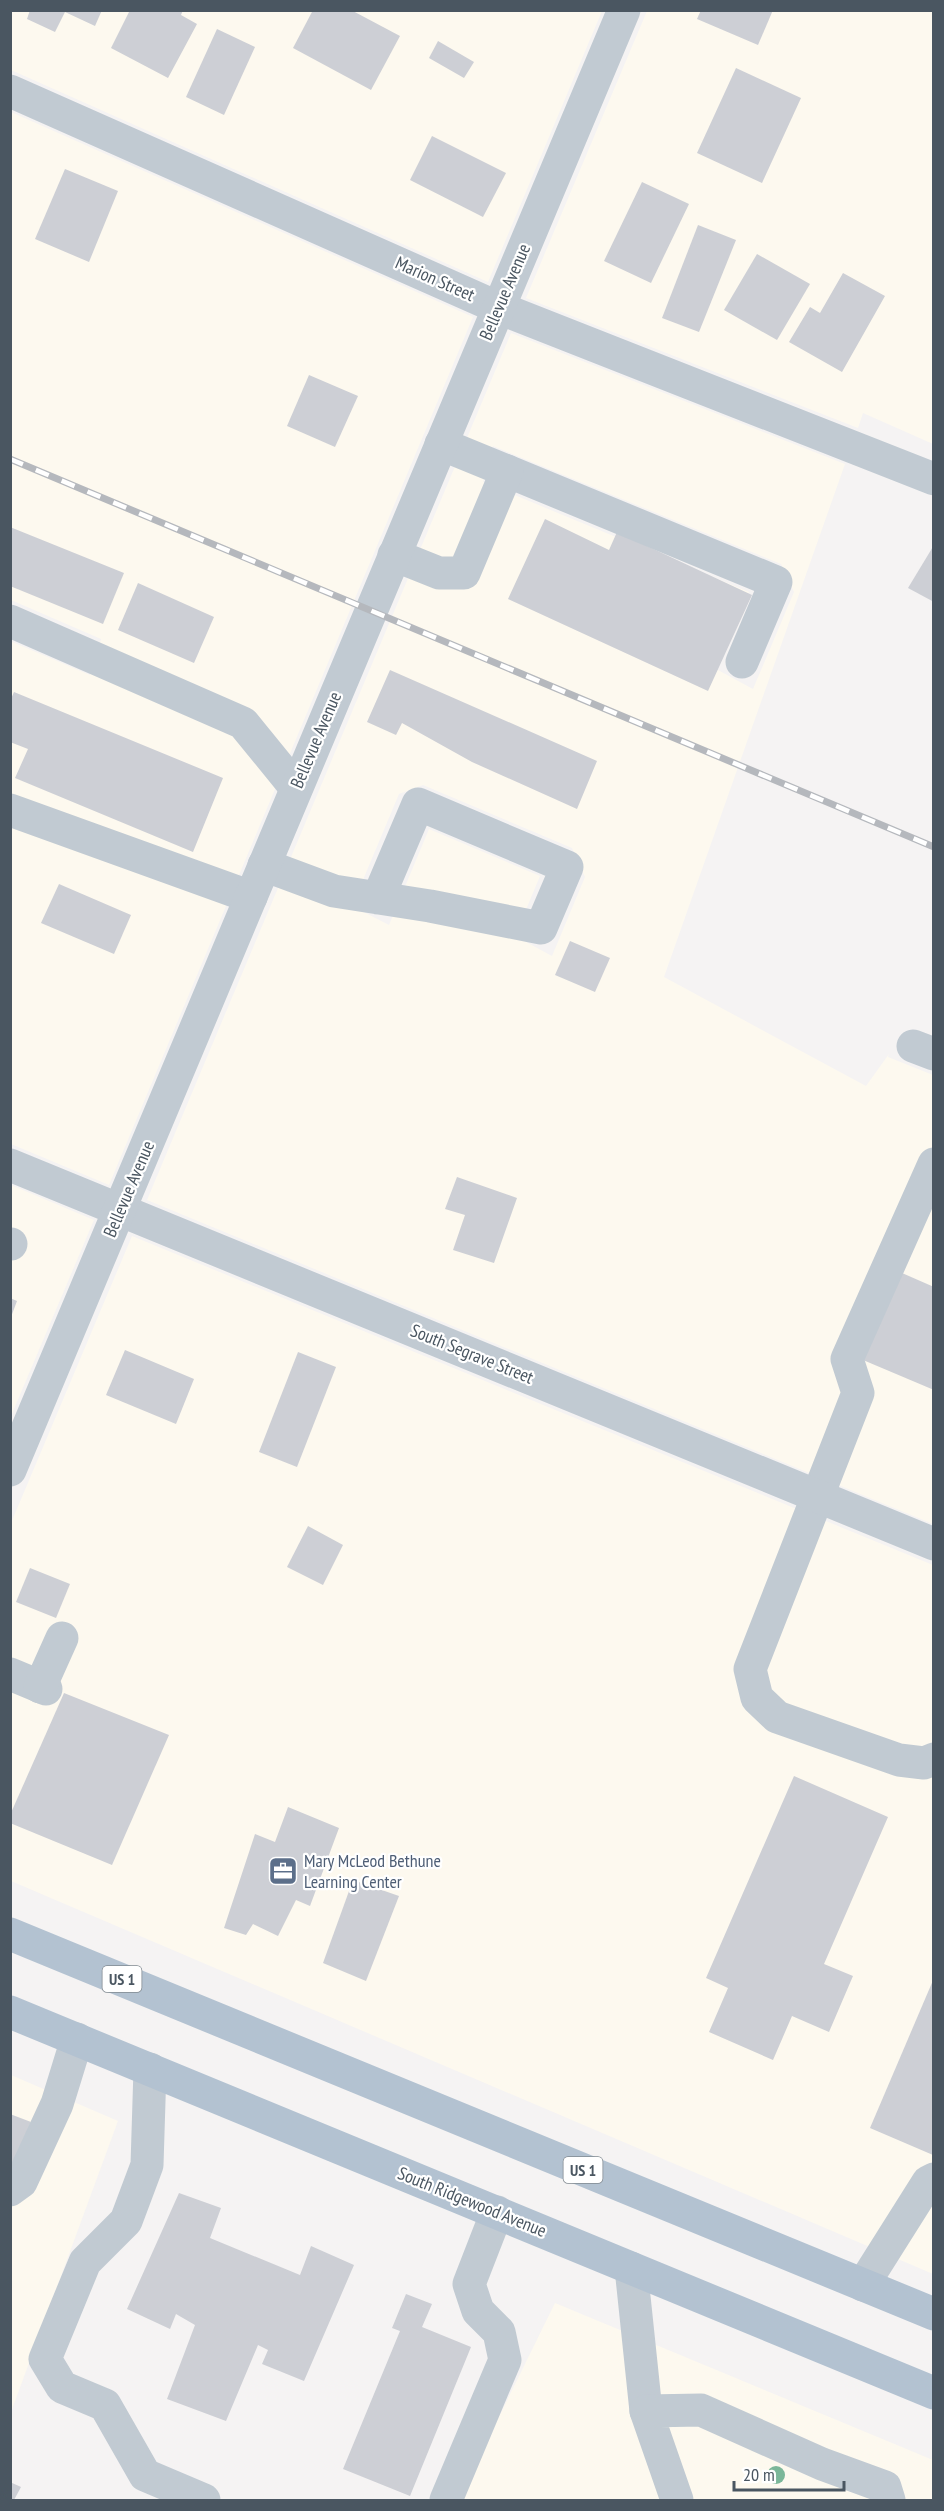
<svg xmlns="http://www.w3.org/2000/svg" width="944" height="2511" viewBox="0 0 944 2511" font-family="'PT Sans Narrow',sans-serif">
	<rect width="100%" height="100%" fill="#f5f3f3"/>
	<!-- commercial -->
	<g fill="#fdf9ef" fill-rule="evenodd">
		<path d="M11,11H602L488,282L11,70Z"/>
		<path d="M647,11H933V444L863,413L858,428L526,298Z"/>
		<path d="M11,112L473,317L109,1185L11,1144L10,641L90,675L101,639L11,600Z"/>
		<path d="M511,333L845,464L664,977L866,1086L889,1054L888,1057L933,1075V1524L147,1200ZM493,446L781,564L794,592L753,689L716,669L749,592L483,482ZM423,785L572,848L585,877L552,956L515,936L540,876L429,829L389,925L352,906L399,794Z"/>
		<path d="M11,1185L94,1220L11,1416Z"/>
		<path d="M132,1236L933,1565V2274L11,1881V1523Z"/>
		<path d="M11,2075L118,2121L11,2412Z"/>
		<path d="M555,2303L933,2460V2500H458Z"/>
	</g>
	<!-- building -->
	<g fill="#cdcfd5">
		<path d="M30,10H102L95,26L65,12L55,32L27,19Z"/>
		<path d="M130,10H183L181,15L197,24L168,78L111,48Z"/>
		<path d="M313,10H351L400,36L371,90L293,48Z"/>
		<path d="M701,10H773L758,45L697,19Z"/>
		<path d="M217,29L255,47L224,115L186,97Z"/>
		<path d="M438,41L474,62L464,78L429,58Z"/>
		<path d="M736,68L801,98L762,183L697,153Z"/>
		<path d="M432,136L506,173L483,217L410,180Z"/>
		<path d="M65,169L118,191L89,262L35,239Z"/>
		<path d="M642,182L689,204L651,283L604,261Z"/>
		<path d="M698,225L736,240L699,332L662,318Z"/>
		<path d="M757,254L810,284L777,340L724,310Z"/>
		<path d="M843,273L885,296L842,372L789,342L810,307L820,313Z"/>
		<path d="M309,375L358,396L335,447L287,426Z"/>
		<path d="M545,519L609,550L617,532L752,595L708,691L508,599Z"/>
		<path d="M10,527L124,573L103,624L10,586Z"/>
		<path d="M934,545V602L908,588Z"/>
		<path d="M138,583L214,617L194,663L118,630Z"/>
		<path d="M390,670L597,761L577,809L472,762L402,723L396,735L367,722Z"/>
		<path d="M14,692L223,778L193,852L15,778L28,749L10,742V701Z"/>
		<path d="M59,884L131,915L114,954L41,923Z"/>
		<path d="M570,941L610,958L595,992L555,975Z"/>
		<path d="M457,1177L517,1198L494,1263L453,1250L465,1215L445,1209Z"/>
		<path d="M902,1273L934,1287V1390L863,1360Z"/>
		<path d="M10,1298L17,1301L11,1317H10Z"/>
		<path d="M125,1350L194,1379L176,1424L106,1395Z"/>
		<path d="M298,1352L336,1367L297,1467L259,1452Z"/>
		<path d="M308,1526L343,1545L323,1585L287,1567Z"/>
		<path d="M30,1568L70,1584L56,1618L16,1602Z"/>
		<path d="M64,1693L169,1735L112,1865L10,1823V1815Z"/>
		<path d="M794,1776L888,1817L824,1964L853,1976L829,2032L792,2016L773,2060L709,2032L728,1988L706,1978Z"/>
		<path d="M288,1807L339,1828L310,1906L296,1900L278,1936L253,1924L246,1935L224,1928L255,1834L275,1842Z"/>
		<path d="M353,1880L399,1896L366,1981L323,1963Z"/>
		<path d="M934,1978V2152L933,2155L870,2128Z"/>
		<path d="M10,2114L31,2122L10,2173Z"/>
		<path d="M179,2193L221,2208L210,2238L300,2275L311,2246L354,2265L304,2381L262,2364L268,2350L258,2345L226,2421L167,2399L195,2325L176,2314L170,2329L127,2309Z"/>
		<path d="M406,2294L432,2304L422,2327L471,2347L410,2496L343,2469L400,2331L392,2328Z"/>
		<path d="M10,2482L21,2487L14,2500H10Z"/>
	</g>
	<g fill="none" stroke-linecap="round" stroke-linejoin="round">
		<!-- minor -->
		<g stroke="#c1cad2" stroke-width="33">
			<path d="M10,91L499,308L934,479"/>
			<path d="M507,471L776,582L742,662"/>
			<path d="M394,555L439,573H464L507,471L441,444"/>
			<path d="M10,621L243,723L296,788"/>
			<path d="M10,810L251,897"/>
			<path d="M264,865L334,891L430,906L541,928L567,867L418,804L378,898"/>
			<path d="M913,1046L934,1054"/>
			<path d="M934,1164L847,1359L858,1393L750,1669L757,1698L777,1717L899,1760L924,1763L934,1759"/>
			<path d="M10,1165L934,1544"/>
			<path d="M10,1244H11"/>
			<path d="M10,1470L624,10"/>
			<path d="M10,1674L46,1689"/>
			<path d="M40,1687L62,1638"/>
			<path d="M150,2069L147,2165L126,2221L85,2262L45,2359L62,2387L105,2405L145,2475L204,2500"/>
			<path d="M10,2190L21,2182L57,2104L77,2039"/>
			<path d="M631,2268L646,2411"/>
			<path d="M863,2285L928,2182L934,2179"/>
			<path d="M446,2500L505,2360L499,2332L478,2311L469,2284L497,2212"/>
			<path d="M677,2500L646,2411L701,2410L822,2464L885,2487L889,2500"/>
		</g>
		<!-- major -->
		<g stroke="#b3c2d1" stroke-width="33">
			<path d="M10,1934L934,2314"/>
			<path d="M10,2012L934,2393"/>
		</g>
		<!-- rail casing -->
		<g stroke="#b5b8bd" stroke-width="7">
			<path id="rail" d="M10,459L934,847"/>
		</g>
		<!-- rail -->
		<use href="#rail" stroke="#fff" stroke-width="4.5" stroke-dasharray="14" stroke-linecap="butt"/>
	</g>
	<!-- trees -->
	<circle fill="#7bb799" cx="776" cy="2475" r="9"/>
	<!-- icons -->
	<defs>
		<g id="office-square" transform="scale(1.5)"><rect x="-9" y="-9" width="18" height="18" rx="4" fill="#5c6f8a" stroke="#fff"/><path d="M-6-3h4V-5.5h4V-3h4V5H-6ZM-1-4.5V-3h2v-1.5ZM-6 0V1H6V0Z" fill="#fff"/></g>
	</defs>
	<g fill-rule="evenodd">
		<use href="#office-square" x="283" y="1871"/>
	</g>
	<g text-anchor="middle" stroke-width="4.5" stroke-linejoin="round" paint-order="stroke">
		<!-- shield labels -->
		<g fill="#fff" stroke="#808990" stroke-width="1.5">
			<rect x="102.5" y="1966" width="39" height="26" rx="4.5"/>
			<rect x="563.5" y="2157" width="39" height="26" rx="4.5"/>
		</g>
		<g font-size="16" font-weight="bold" fill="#4a5661">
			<text x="122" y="1985">US 1</text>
			<text x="583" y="2176">US 1</text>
		</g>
		<!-- street labels -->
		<g font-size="18" fill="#4a5661" stroke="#fff">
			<text transform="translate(435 279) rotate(24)" y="6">Marion Street</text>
			<text transform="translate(505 292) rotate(-67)" y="6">Bellevue Avenue</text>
			<text transform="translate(316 740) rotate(-67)" y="6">Bellevue Avenue</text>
			<text transform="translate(129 1189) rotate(-67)" y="6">Bellevue Avenue</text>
			<text transform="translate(472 1354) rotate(22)" y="6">South Segrave Street</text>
			<text transform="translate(472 2202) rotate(22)" y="6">South Ridgewood Avenue</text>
		</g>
		<!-- service labels -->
		<g font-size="18" fill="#4e5e75" stroke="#fff" text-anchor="start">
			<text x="304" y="1867">Mary McLeod Bethune<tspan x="304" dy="21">Learning Center</tspan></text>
		</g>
	</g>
	<!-- border -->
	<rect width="944" height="2511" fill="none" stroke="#4a5661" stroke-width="24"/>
	<!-- scale -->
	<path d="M734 2481v9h110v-9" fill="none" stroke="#4a5661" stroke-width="3"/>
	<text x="743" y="2481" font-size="18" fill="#4a5661" stroke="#ffffff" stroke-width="4.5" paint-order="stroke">20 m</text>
</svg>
